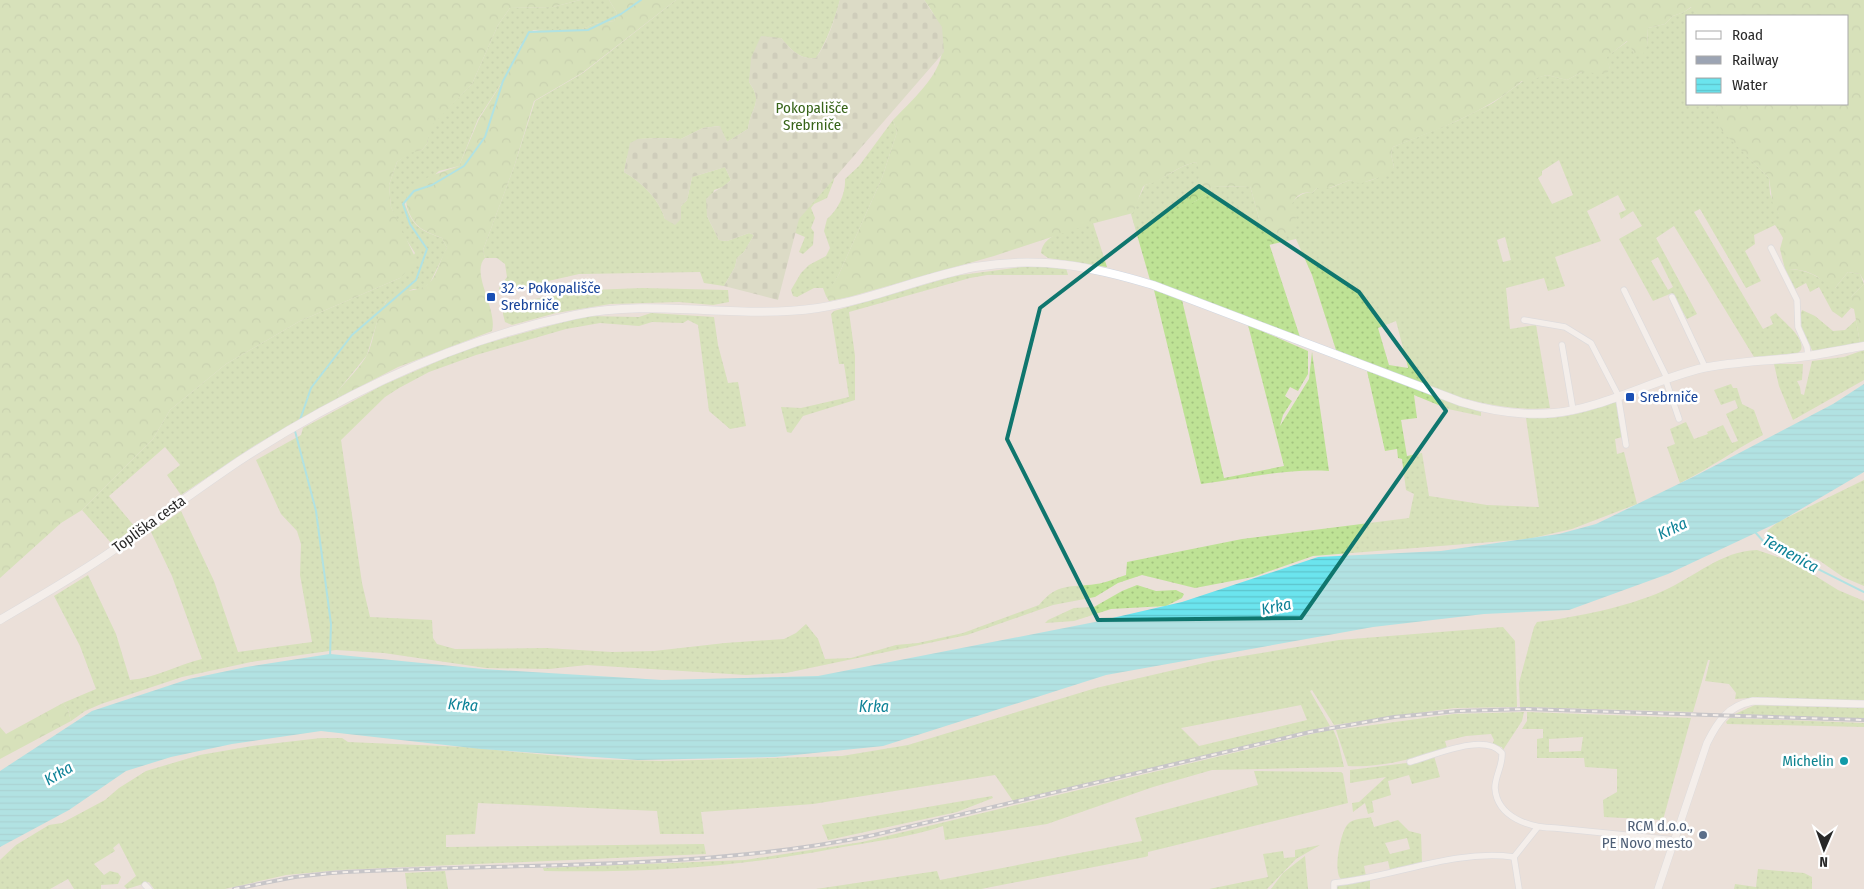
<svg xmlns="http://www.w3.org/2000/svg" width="1864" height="889" viewBox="0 0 1864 889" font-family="'Fira Sans Condensed',sans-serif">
	<defs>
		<pattern id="grass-dots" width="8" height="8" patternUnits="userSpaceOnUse" patternTransform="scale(1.25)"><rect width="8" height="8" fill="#bee295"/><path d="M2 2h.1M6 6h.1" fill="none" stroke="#a3c280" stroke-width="1.8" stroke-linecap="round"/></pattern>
		<pattern id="forest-crowns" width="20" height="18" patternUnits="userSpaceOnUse" patternTransform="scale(1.25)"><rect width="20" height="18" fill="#bee295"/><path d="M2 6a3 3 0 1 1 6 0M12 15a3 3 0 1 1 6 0" fill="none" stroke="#a3c280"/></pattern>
		<pattern id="cemetery-stones" width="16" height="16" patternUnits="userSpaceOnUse" patternTransform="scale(1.25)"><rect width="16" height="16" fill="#c9d5b0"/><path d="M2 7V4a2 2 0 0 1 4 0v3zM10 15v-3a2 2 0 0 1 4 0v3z" fill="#adb797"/></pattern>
		<pattern id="water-rules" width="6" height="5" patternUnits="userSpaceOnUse" patternTransform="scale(1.25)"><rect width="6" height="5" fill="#6be4ee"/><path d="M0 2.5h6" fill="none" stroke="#5dc4cc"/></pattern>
	</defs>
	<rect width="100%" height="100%" fill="#ebe0d9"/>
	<!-- grass -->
	<g fill="url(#grass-dots)" fill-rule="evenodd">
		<path d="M580,0H609L617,13L614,21L594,24L582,29L533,30L520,46L508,73L478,119L459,166L439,171L404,202C413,226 417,229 442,238L447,248L430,283L422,289H413L386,301L377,322L367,355L337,392L340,397L254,446L181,495L167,475L180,465L165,447L109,496L135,527L112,544L82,510L153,439L170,410L226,364L300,321L400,278L415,253L402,233L391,207L389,185L397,162L410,152L422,150L427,144L430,126L472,84L498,25L510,8L553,7Z"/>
		<path d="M676,0H840C834,21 828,39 816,58C800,60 791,50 781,38L751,71L749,82C764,103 751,106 748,129L727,142L719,126L703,128L681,139L664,138L638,139L627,157L624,172C643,183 659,199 665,219H681V206L687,200L692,177L725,167L731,180L723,187L714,190L707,216L719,240L727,241L749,233L754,235L744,252L737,258L735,267L724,286L704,283L700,272L579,274L500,292L499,288L507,277L505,264L497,258H485L483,250L514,167L535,101L583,73Z"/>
		<path d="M1692,7L1698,16H1688V104H1715L1722,130L1769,178L1770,194L1779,214V231L1775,225L1754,235L1755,244L1745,251L1761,281L1746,288L1700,209L1694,212L1763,329L1773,324L1770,317L1776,313C1784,323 1805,337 1801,350L1798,353L1754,357L1674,226L1656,238L1697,314L1687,319L1672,293L1653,301L1619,239L1642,226L1633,211L1621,219L1619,213L1626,210L1618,195L1587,211L1601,241L1555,257L1565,286L1548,291L1544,278L1506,288L1510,329L1536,325L1550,408C1476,414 1404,377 1336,350L1312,275L1296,239L1273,244V238C1282,223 1291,190 1312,193L1317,188H1330L1350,180C1367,187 1380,176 1394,167L1391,154L1393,147L1457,121L1493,103L1523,81L1547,75L1567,80L1582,72L1610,69L1606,57L1628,41L1634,53L1647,46L1648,28L1665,24L1673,16L1684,12ZM1559,160L1573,195L1552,204L1538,178L1542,175V171ZM1505,237L1511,260L1503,262L1497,240ZM1658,257L1673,287L1668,290L1651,261ZM1396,321L1408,367V368L1389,365L1378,328Z"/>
		<path d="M893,120L897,132L882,178L839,274L828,294L826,296L823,288H814L797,297L793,296L791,290L801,273L809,265L826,256L830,248L824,231L827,219C838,210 846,193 845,179L859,166Z"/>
		<path d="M1196,162L1201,171L1192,203L1210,193L1212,187L1250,186L1260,222L1264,228L1300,337L1150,280L1131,214L1145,185C1164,180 1177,166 1196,162Z"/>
		<path d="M833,173L834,180L827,198L814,204L811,208L815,218L811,228L814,232L813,245L803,254L799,252L805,237L793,232V194Z"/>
		<path d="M1093,223L1107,267L1048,258L1041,253C1043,232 1076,228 1093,223Z"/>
		<path d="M1029,266L1066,268L1068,275H987L970,278L849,312L855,356V400L803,416L791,433L787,432L781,407L801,408L849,397L844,364H839L831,314L834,311L954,276Z"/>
		<path d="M1785,269C1805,268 1819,277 1835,288L1848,272L1860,274L1864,284L1851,297L1849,307L1851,308L1842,318L1832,311L1819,287L1810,292L1806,283L1795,289Z"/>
		<path d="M642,288L728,290L729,302L713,305L679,302L610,304L556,313L512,325L505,322L503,314L504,304L592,290Z"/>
		<path d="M1154,290L1182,300L1224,478L1284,466L1248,325L1308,351V374L1298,391L1290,387L1285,396L1292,401L1283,415L1280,426L1309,379L1312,352L1329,471C1286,468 1244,479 1201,484Z"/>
		<path d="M1802,310L1815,316L1833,331L1845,330L1856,320L1860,343L1816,353L1812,350L1798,322Z"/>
		<path d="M651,313L714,317L718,345L728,383L738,382L746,426L730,429L709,411L698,325L688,320L683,323L652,322L639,326L600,323L566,329L476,355L429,372L399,388L385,397L341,440L362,583L370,617L432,620L433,638L437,644L455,649L546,648L612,652L654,651L725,643L784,639L796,633L806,624L818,639L825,659L851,658L896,645L918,643L963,633L1039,605C1058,582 1070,588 1096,584C1106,583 1116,578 1126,575L1127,562L1242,539L1409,518L1414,494L1406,490L1402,459L1398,458L1397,449L1385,451L1367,371L1481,412V416L1448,409L1414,395L1417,418L1401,420L1407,456L1422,453L1429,496L1487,505L1539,507L1526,418C1562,420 1582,413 1616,402L1622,437L1615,439L1617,454L1624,452L1637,504L1572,529L1528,539L1313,556L1253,577L1195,588L1142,575L1118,583L1095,597L1053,605L967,635L786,673L746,675L587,665L549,669L486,668L384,653L336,650L251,662L182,677L101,704L85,711L71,721L68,710L63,703L96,689L80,646L54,596L88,575L116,634L130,680C156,678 177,665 202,659L172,576L151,532L181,511L214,581L238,652L312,642L300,575L301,544L297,531L281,514L256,460L301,435L303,428L383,385L466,349L585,316L639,317Z"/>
		<path d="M1864,350V380L1793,420L1779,386L1774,364H1803L1802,380L1797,381L1800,387L1801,394L1804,395L1812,361L1844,357Z"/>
		<path d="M1731,384L1733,388H1737L1742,404L1754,410L1763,435C1734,450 1709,469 1680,483L1667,447L1675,444L1670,429L1686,422L1694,439L1708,434L1707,432L1723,425L1732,443L1738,441L1726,414L1738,408L1735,400L1721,405L1714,390Z"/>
		<path d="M1864,480V586L1843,577L1820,561L1768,539L1767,531L1778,522Z"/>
		<path d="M1757,550L1793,562L1838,590L1864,601V701L1762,697L1735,699L1736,693L1729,684L1705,681L1710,660H1708L1693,712L1520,707L1519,683L1534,627L1537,622C1577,617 1627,607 1663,591C1695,577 1721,551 1757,550Z"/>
		<path d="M1137,585L1156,591L1176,590L1184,594L1182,598L1166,606L1111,609L1074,621L1045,623L1048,620L1074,608L1094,607L1122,591Z"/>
		<path d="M1503,627L1515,641L1517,707L1454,708L1334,725L1312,690L1310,691L1330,726L1013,801L995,775L813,804L701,812L704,834H660L657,811L478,803L475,834L446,835V847L704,844L706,854L340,870L286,875L225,889H154L149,882L127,889L124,886L136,876L119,843L113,848L115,851L94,864L104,875L110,871L118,873L121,877L118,884L101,885V889H74L68,879L50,889H0V860L16,845L49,825L62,823L105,800L119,788L146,771L200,755L252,746L321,738H342L348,742L465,747L590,759L661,761L842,756L908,745L1096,688L1213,661L1339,640ZM1301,705L1307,720L1199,746L1181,728Z"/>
		<path d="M1755,705L1864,708V719L1735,714Z"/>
		<path d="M1524,712L1522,721L1503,750L1502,747L1492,745L1494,740L1491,734L1466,736L1445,741L1447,748C1416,758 1381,768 1348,766L1336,730L1454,714Z"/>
		<path d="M1527,712L1691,718L1663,820L1604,817L1603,800L1617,792V769L1585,767L1584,758H1537V739L1543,738V729H1522L1527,721ZM1583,737L1581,751L1549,752V739Z"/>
		<path d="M1730,718L1864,723V727L1727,724L1726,722Z"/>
		<path d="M1333,729L1338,741L1344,767L1212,770L1153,787L1047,824L945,840L943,826C907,838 869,842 832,849C738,867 640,873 544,871L543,868L745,860L862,842Z"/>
		<path d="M1434,756L1440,777L1412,784L1409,775L1388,781L1391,795L1372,801L1374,812L1368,814L1365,803L1353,812L1352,803L1359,802L1386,777L1350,783V770L1415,762Z"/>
		<path d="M1254,771L1341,772L1343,774L1348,803L1148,852V856L1145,857L981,889H816L937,871L940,880L1142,841L1135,818L1258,785Z"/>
		<path d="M992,796L993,798L957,812L828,840L822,825Z"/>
		<path d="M1371,817L1374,827L1398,820L1409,831L1421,834L1422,862L1390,870L1388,861L1364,866L1366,876L1341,879C1333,872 1340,832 1348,824C1353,818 1364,819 1371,817ZM1407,838L1410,849L1390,854L1385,843Z"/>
		<path d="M1320,845L1296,859L1267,889H1209L1268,877L1263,854L1283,851L1284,858L1295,857V850Z"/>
		<path d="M1305,856L1308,889H1271L1283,873Z"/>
		<path d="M1758,869L1804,873L1812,877V889H1734L1735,884L1756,887Z"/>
		<path d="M445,871L448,889H407L405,873Z"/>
		<path d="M1370,879V889H1336L1339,884Z"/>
	</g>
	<!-- forest -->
	<g fill="url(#forest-crowns)">
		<path d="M0,0H580L553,7L510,8L498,25L472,84L431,126L427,144L422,150L410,153L397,162L389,185L391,207L416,259L414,264L400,278L300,321L226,364L170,410L153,439L82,510L61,523L0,578Z"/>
		<path d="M609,0H676L582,73L534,101L514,167L483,250L485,258C470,273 498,309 492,331L398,367L340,397L337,392C347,380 361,367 368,353C375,337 375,317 386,302C396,288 417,293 427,285C437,278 440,258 447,248L442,238C424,231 415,228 408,210C397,182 441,173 459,166L479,119L508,73L528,33L544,29H582L594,24L614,21L617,13Z"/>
		<path d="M924,0H1864V281L1860,274L1848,272L1835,288H1829C1820,274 1802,268 1785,269L1780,249L1783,238L1779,231V214L1773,206L1769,178L1721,130L1715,104H1848V16H1698L1691,7L1684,12L1673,16L1665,24L1648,28L1647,46L1642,56L1634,53L1627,41L1607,57L1610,69L1606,74L1582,72L1567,80L1547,75L1533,79L1531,83L1522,81C1485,113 1438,129 1393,147L1391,154L1394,167L1386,175L1359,184L1350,180L1329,188H1317L1312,193C1302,191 1297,195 1292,204L1297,213L1292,232L1285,235L1276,233L1273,238V244L1269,245L1260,222L1250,186L1212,187L1210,193L1187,206L1186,202C1195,189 1204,177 1196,162C1181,165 1170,174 1157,181C1152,184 1146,183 1143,187C1142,189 1135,209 1133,213L1091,224L994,256L849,297L829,301L826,296L839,274L882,178L897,132L893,120C931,81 965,53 924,0Z"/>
		<path d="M1864,284V342L1860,343L1854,309L1849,307L1847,301Z"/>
		<path d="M63,703L68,710L71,721L0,759V727L6,734Z"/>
	</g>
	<!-- cemetery -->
	<path fill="url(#cemetery-stones)" d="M840,0H924L942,27L944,52L799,219L778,300L724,286L735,267L737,258L744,252L754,235L749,233L727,241L719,240L707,216L706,199C714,190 723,188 731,180L725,167L692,177L687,200L681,206V219L675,225L665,219C659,199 643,183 624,172L630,143L638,139L664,138L681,139L703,128L720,126L727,142L748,129C751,106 764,103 749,82L751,58L761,36L781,38C791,50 800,60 816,58C829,40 834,20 840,0Z"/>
	<!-- water -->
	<path fill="url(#water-rules)" d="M1864,384V472L1779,522L1668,574L1569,610L1484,614L1373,627L1106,675L883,746L775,757L638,760L481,749L321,731L232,744L171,757L126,771L69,810L0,847V771L92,711L189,679L246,667L330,654L483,669L662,680L818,676L1095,622L1182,602L1318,557L1441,551L1559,534L1596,524L1695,476L1833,404Z"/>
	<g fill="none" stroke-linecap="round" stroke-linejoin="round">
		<!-- stream -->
		<g stroke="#6be4ee" stroke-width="2">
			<path d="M300,420L311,388L352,335L416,280L427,249L410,224L403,204L414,191L432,185L464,166L485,137L503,81L529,32L588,30L621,14L641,0"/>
			<path d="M295,431L316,511L331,624L330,657"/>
			<path d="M1755,532L1764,542L1864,592"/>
		</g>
		<!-- minor casing -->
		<g stroke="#cfd6e1" stroke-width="7">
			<g id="minor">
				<path d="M1771,248L1797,300L1798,327L1807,347L1808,356"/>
				<path d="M1624,290L1667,378"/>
				<path d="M1672,297L1705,367"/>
				<path d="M1524,320L1565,327L1591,343L1618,395L1626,445"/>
				<path d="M1562,345L1573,410"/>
				<path d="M1665,378L1679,419"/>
				<path d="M1410,762C1433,756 1484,732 1502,753C1503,765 1495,776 1495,788C1497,818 1531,828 1555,828L1675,840"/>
				<path d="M145,885L149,889"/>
				<path d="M1334,889V883C1395,877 1452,849 1514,857"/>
				<path d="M1519,889L1514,857L1537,828"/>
			</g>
		</g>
		<!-- tertiary casing -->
		<g stroke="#cfd6e1" stroke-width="8">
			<path id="tertiary" d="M1658,889L1707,743C1718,721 1728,706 1753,701L1864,704"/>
		</g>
		<!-- secondary casing -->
		<g stroke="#cfd6e1" stroke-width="9">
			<path id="secondary" d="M0,620C37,598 76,576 112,551C154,521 196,490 239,461C342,394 454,340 575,315C655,298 737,320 818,308C871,300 922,277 975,267C1039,256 1091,266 1153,285L1461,402C1491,411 1522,416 1554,413C1601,409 1655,379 1703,368C1737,361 1773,361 1808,356C1827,353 1845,349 1864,346"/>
		</g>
		<!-- minor -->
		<use href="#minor" stroke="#fff" stroke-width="5.5"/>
		<!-- tertiary -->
		<use href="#tertiary" stroke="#fff" stroke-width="7"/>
		<!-- secondary -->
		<use href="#secondary" stroke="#fff" stroke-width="8"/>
		<!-- rail casing -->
		<g stroke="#9ca4b3" stroke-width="4">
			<path id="rail" d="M234,889L295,877L331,873C512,862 696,872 874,835L1310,732L1394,717L1458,711L1526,709L1864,720"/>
		</g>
		<!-- rail -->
		<use href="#rail" stroke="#fff" stroke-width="2" stroke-dasharray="5.5" stroke-linecap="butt"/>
	</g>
	<!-- marked area -->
	<path d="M0 0H1864V889H0ZM1199,186L1359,292L1446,411L1301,618L1098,620L1007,439L1040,308Z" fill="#ebe0d9" fill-opacity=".55" fill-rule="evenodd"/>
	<path fill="none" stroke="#0f766e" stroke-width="4" stroke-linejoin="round" d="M1199,186L1359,292L1446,411L1301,618L1098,620L1007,439L1040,308Z"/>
	<!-- markers -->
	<g fill="#1a4fb4" stroke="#fff" stroke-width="2">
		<rect x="486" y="292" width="10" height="10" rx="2.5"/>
		<rect x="1625" y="392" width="10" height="10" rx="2.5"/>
	</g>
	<circle fill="#0f9aa8" stroke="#fff" stroke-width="2" cx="1844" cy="761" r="5"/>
	<circle fill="#5c6f8a" stroke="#fff" stroke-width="2" cx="1703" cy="835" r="5"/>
	<g text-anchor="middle" stroke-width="5" stroke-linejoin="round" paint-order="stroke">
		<!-- park labels -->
		<g font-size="15" fill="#376419" stroke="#fff">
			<text x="812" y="113">Pokopališče<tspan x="812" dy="17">Srebrniče</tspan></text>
		</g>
		<!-- transit labels -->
		<g font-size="15" fill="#164399" stroke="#fff" text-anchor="start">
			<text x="501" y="293">32 ~ Pokopališče<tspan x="501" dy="17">Srebrniče</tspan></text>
			<text x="1640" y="402">Srebrniče</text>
		</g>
		<!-- street labels -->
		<g font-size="15" fill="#282828" stroke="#fff">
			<text transform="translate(149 524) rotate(-36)" y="5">Topliška cesta</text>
		</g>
		<!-- culture labels -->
		<g font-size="15" fill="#0d838f" stroke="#fff" text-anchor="end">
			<text x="1834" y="766">Michelin</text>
		</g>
		<!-- service labels -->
		<g font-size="15" fill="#4e5e75" stroke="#fff" text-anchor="end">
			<text x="1693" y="831">RCM d.o.o.,<tspan x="1693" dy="17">PE Novo mesto</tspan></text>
		</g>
		<!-- water labels -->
		<g font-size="16" font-style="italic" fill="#0d8297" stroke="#fff">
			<text transform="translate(1672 528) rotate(-25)" y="6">Krka</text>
			<text transform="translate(1791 553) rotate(29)" y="6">Temenica</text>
			<text transform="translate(1276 606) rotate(-12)" y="6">Krka</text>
			<text transform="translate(463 704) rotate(4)" y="6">Krka</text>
			<text x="874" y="712">Krka</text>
			<text transform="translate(58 773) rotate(-31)" y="6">Krka</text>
		</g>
	</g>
	<!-- legend -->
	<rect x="1686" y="15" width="162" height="90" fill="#ffffff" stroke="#a9a9a9"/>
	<rect x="1696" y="31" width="25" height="8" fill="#ffffff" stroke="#a9a9a9"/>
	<text x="1732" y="40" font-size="15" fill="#282828">Road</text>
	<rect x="1696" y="56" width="25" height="8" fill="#9ca4b3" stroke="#a9a9a9"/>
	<text x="1732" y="65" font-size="15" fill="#282828">Railway</text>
	<rect x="1696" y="78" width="25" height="15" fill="url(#water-rules)" stroke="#a9a9a9"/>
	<text x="1732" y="90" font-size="15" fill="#282828">Water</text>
	<!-- north arrow -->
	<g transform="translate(1824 849) rotate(182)" stroke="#ffffff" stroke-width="4" paint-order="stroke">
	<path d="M0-4L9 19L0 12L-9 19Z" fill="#282828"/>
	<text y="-8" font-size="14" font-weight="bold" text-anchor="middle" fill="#282828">N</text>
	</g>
</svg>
